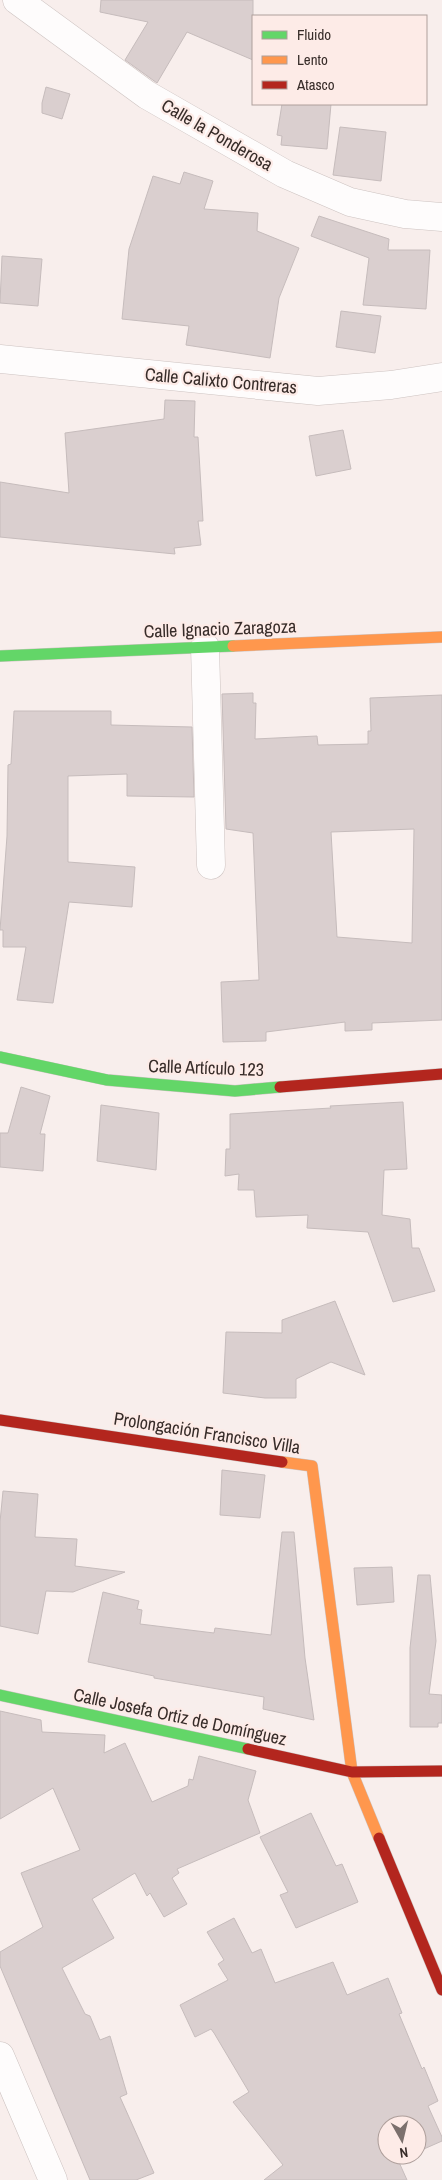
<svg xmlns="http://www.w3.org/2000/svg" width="442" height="2180" viewBox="0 0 442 2180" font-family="'Archivo Narrow',sans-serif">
	<rect width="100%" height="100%" fill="#f8eeec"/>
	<!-- building -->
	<g fill="#dacfcf" stroke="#c6bcbc" fill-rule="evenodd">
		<path d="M101,0H253V60L187,32L157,83L125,60L148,22L100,12Z"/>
		<path d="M46,87L70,94L62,119L42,113V103Z"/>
		<path d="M282,104H331L327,149L281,145L282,136L277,135Z"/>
		<path d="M340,127L386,132L381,181L333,175Z"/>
		<path d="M184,172L213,181L204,209L258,213L257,231L299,248L279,298L270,358L186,345L189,326L122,319L129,249L153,176L180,184Z"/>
		<path d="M319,216L389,239L388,250H430L426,309L363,305L369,258L311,236Z"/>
		<path d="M2,256L42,259L38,306L0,303Z"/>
		<path d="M341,311L381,316L375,353L336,347Z"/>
		<path d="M165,400L195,401L194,437H198L203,521H198L201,545L174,548L175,554L0,537V482L69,493L65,433L164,419Z"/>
		<path d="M343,430L351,469L316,476L309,436Z"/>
		<path d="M253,693V703H256L255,739L317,736L318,745L368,744V731H371L370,698L442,695V1020L372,1023V1030L345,1031V1022L266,1032V1041L223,1042L221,982L259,980L253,833L226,829L222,694ZM414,829L412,943L337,937L331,832Z"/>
		<path d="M14,711H111V725L192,727L194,797L127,796V774L68,776V862L135,867L132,907L69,902L53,1003L17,1000L26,947H3V930H0L7,836L8,765L11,764Z"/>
		<path d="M21,1087L50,1096L40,1134H45L43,1171L0,1167V1133H8Z"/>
		<path d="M403,1102L407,1169L384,1170L382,1215L410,1219L412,1248H419L435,1291L393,1302L368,1232L307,1228L308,1215L256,1217L254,1190H238L239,1174L225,1176L226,1149H230V1114L331,1108L330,1106Z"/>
		<path d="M101,1105L159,1113L156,1170L97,1161Z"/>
		<path d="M335,1301L365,1375L331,1362L296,1379V1398H265L223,1393L226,1332L282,1333V1320Z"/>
		<path d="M222,1470L265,1475L260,1518L220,1515Z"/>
		<path d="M3,1491L38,1494L35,1537L77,1539L75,1566L125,1572L73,1592L46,1591L38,1634L0,1626V1522Z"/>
		<path d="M282,1532H294L305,1658L314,1720L263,1709L264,1697L154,1678V1676L88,1662L103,1592L139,1601L137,1609L142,1610L140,1624L214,1633L215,1628L271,1635Z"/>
		<path d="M392,1567L394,1602L357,1605L354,1568Z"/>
		<path d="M418,1575H430L436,1641L429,1694L442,1695V1723H438V1727H410V1648Z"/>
		<path d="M0,1711L41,1720L42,1732L105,1735L104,1753L125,1743L152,1802L188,1786L189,1779L193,1780L199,1756L256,1771L248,1800L260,1833L177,1869L179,1873L172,1878L187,1904L164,1917L150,1893L147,1896L135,1873L92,1899L114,1938L62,1968L85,2014L90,2016L100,2040L110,2036L127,2094L120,2097L154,2173L136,2180H90L0,1966V1952L43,1927L21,1873L80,1850L53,1788L0,1819Z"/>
		<path d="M311,1813L336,1866L342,1864L358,1902L296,1928L280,1895L288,1892L260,1837Z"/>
		<path d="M234,1918L252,1953L261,1949L275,1983L333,1962L347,1995L388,1978L402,2013L399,2014L422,2069L424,2067L438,2101L428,2106L442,2137V2141L417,2152V2125H387V2155H409L398,2160L407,2180H264L283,2165L233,2102L249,2092L214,2033L211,2029L195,2037L180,2005L228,1980L218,1964L224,1960L207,1932Z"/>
	</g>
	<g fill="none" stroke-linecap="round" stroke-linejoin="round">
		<!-- street casing -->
		<g stroke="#cdc3c1" stroke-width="29">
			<g id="street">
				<path d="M17,0L147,95L285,174L350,202L405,214L442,217"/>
				<path d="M0,359L318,391L391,385L442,377"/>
				<path d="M205,647L211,865"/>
				<path d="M0,2056L53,2180"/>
			</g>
		</g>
		<!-- fast casing -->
		<g stroke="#cdc3c1" stroke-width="12">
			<g id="fast">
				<path d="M0,656L233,646"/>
				<path d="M0,1057L107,1080L235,1091L280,1087"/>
				<path d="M0,1695L248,1749"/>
			</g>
		</g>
		<!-- slow casing -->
		<g stroke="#cdc3c1" stroke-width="12">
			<g id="slow">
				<path d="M233,646L442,637"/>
				<path d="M282,1462L312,1466L352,1772L379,1838"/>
			</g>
		</g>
		<!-- jam casing -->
		<g stroke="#cdc3c1" stroke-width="12">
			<g id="jam">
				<path d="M280,1087L442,1074"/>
				<path d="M0,1420L282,1462"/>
				<path d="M248,1749L352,1772L442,1771"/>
				<path d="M379,1838L442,1990"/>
			</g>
		</g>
		<!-- street -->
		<use href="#street" stroke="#fefcfc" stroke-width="28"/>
		<!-- fast -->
		<use href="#fast" stroke="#63d668" stroke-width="11"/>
		<!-- slow -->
		<use href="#slow" stroke="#ff974d" stroke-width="11"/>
		<!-- jam -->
		<use href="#jam" stroke="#b3261e" stroke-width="11"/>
	</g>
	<g text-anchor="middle" stroke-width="4.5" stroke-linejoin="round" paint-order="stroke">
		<!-- street labels -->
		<g font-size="18" fill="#372c29" stroke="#fdebe7">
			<text transform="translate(217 135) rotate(30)" y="6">Calle la Ponderosa</text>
			<text transform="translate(221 381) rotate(5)" y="6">Calle Calixto Contreras</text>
			<text transform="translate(220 629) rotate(-2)" y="6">Calle Ignacio Zaragoza</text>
			<text transform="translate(206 1068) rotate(2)" y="6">Calle Artículo 123</text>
			<text transform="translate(207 1433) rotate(9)" y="6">Prolongación Francisco Villa</text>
			<text transform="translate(180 1717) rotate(12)" y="6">Calle Josefa Ortiz de Domínguez</text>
		</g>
	</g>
	<!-- legend -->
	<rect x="252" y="15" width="175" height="90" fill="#fdebe7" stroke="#ae9f9b"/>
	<rect x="262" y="31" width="25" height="8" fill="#63d668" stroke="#ae9f9b"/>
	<text x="297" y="40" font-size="15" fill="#372c29">Fluido</text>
	<rect x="262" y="56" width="25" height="8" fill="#ff974d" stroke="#ae9f9b"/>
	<text x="297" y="65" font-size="15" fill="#372c29">Lento</text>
	<rect x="262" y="81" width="25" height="8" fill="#b3261e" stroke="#ae9f9b"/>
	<text x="297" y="90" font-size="15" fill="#372c29">Atasco</text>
	<!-- north arrow -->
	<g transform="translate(402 2140) rotate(172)"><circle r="24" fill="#fdebe7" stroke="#ae9f9b"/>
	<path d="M0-4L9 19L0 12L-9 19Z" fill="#7b706d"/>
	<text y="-8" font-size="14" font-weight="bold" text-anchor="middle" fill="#372c29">N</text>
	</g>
</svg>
